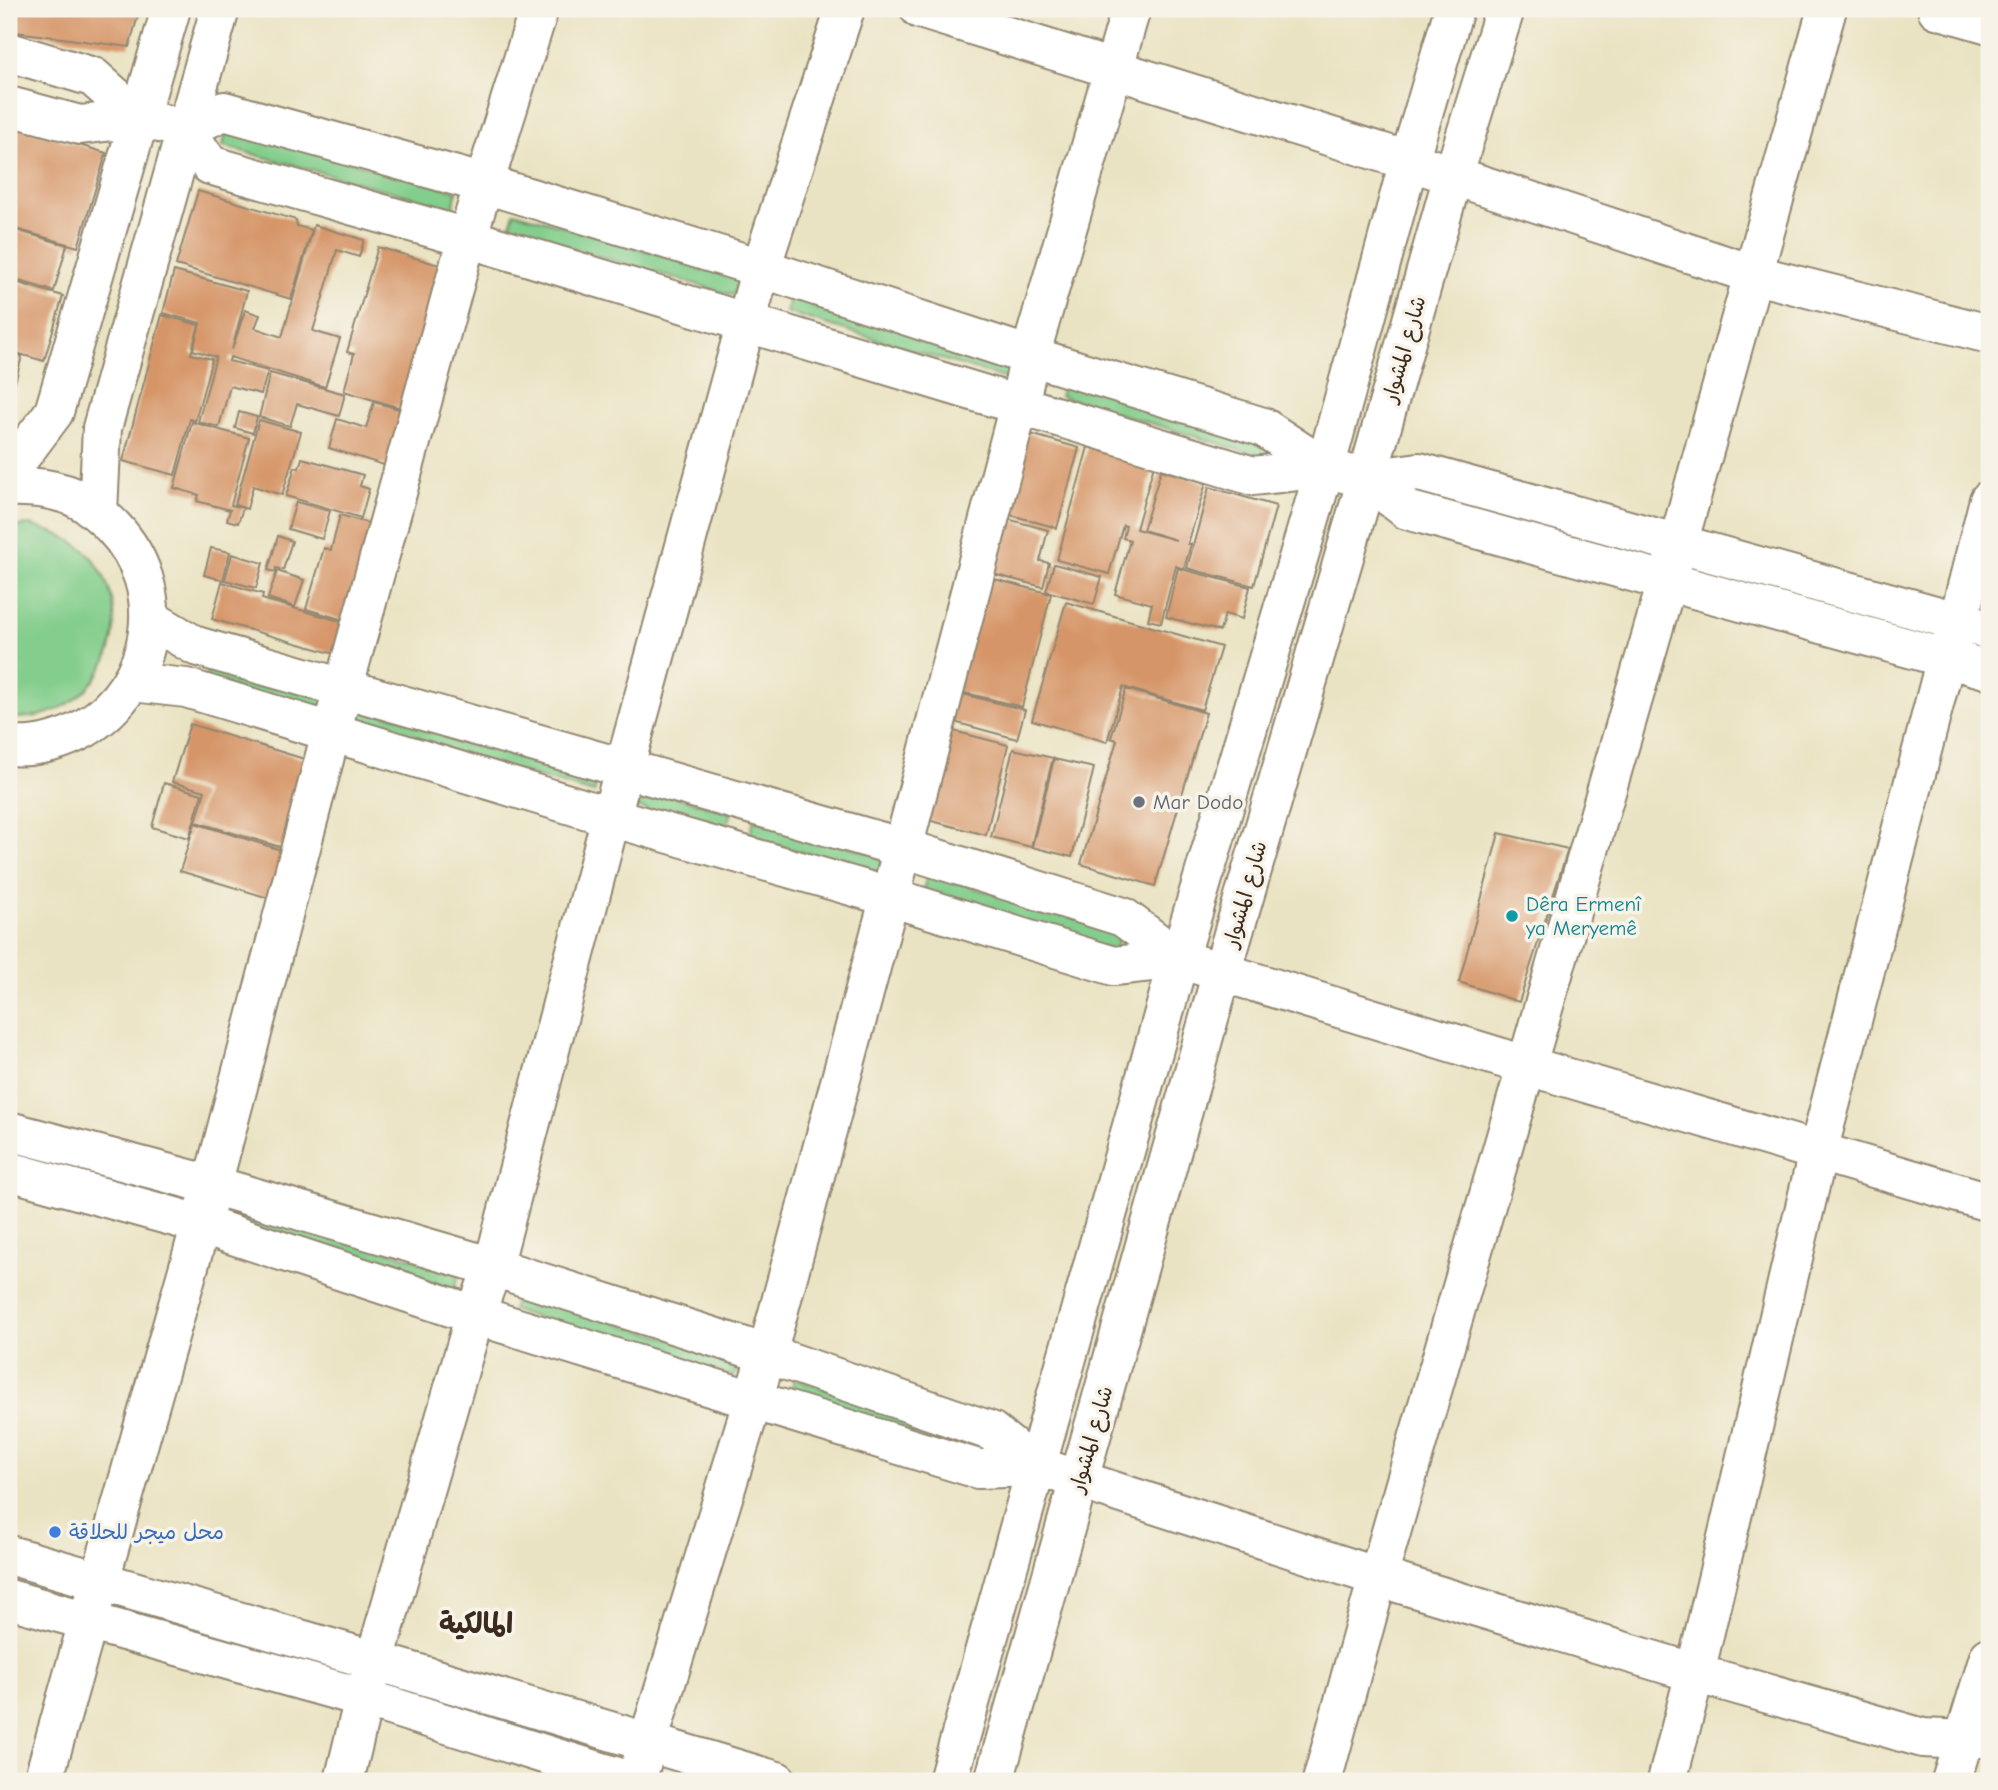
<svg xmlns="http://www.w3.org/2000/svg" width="1998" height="1790" viewBox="0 0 1998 1790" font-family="'Comic Neue','Playpen Sans Arabic',sans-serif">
	<rect width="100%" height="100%" fill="#f7f3e8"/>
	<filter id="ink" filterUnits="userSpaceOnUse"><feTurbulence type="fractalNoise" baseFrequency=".0143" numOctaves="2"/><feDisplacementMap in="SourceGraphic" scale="14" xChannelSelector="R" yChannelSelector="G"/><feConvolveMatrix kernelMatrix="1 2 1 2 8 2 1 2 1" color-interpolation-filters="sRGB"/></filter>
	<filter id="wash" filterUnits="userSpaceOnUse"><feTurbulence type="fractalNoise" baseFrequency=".00686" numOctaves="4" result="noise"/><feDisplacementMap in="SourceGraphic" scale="28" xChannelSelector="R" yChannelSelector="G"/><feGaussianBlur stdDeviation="1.57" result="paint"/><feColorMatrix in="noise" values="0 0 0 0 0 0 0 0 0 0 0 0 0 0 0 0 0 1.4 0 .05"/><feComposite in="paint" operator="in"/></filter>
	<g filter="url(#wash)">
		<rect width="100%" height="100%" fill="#eae3c3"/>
		<!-- green -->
		<g fill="#83ce8c" stroke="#5f7c55" stroke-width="2">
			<path d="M227,128L457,191L453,208L223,146Z"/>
			<path d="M514,212L739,277L733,295L509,230Z"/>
			<path d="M792,293L1013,360L1007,379L786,312Z"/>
			<path d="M1065,378L1272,441L1267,458L1060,396Z"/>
			<path d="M30,525C50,531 67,536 83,549C95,559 104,575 109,589C132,655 79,725 9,717V527Z"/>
			<path d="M209,663L328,697L323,714L205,680Z"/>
			<path d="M360,707L599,774L594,793L355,725Z"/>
			<path d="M639,786L731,813L725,832L633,806Z"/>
			<path d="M754,819L885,857L881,875L749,837Z"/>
			<path d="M928,874L1120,932L1115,952L922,893Z"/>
			<path d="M250,1209L459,1273L454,1289L245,1226Z"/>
			<path d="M518,1293L740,1360L734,1377L512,1310Z"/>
			<path d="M794,1379L974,1437L970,1452L789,1395Z"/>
		</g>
		<g id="blocks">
			<!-- building -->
			<g fill="#d69568">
				<path d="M9,9H140L129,47L9,31Z"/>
				<path d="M9,124L106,153L78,247L9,227Z"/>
				<path d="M198,191L296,220L297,226L312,230L291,299L176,265Z"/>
				<path d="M314,225L364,240L359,257L337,250L313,331L340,339L325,387L230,357L229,361L268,371L261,394L230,386L219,427L198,422L216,357L193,350L200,323L163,313L174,271L247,291L232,350L245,310L260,315L255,328L282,337Z"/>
				<path d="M9,228L67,245L54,291L9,278Z"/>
				<path d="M378,247L456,270L417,413L344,391L354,354L347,352Z"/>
				<path d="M9,280L63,296L44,361L9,351Z"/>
				<path d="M162,315L199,325L191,354L212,359L195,421L190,419L175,475L123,461Z"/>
				<path d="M9,352L22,356L10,402L9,401Z"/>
				<path d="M270,373L345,394L339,416L297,404L290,426L259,417Z"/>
				<path d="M374,402L413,413L397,469L329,448L337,419L366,428Z"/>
				<path d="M239,412L257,417L253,433L235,428Z"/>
				<path d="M259,420L301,432L282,495L253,486L247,509L235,505Z"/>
				<path d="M192,422L249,438L231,505L243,508L238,523L227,520L230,510L197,501L199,495L174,488Z"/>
				<path d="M1020,431L1079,448L1057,528L997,511Z"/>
				<path d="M1088,447L1154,465L1136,529L1176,540L1143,530L1161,470L1206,483L1188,544H1191L1184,569L1176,566L1161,623L1148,620L1152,604L1115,594L1130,540L1123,538L1126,526L1123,525L1109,574L1057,560Z"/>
				<path d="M302,458L363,475L360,486L369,489L361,518L286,496L295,467L299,468Z"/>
				<path d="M1209,487L1276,506L1254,586L1187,568Z"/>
				<path d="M296,502L330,511L322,539L288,529Z"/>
				<path d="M340,515L374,525L347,621L306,609L324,548L331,550Z"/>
				<path d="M1000,517L1048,530L1040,561L1049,563L1043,587L985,572Z"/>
				<path d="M278,536L292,541L283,570L276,568L275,572L268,570Z"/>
				<path d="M211,548L230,552L223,580L204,575Z"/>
				<path d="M232,554L263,563L256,588L225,580Z"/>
				<path d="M1054,564L1102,577L1094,604L1046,591Z"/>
				<path d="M1178,568L1250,587L1242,619L1225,614L1220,631L1166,617Z"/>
				<path d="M277,571L304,580L295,607L268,598Z"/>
				<path d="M983,576L1051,594L1022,707L953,690Z"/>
				<path d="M222,582L263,594L262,599L354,625L345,657L212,619Z"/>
				<path d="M1066,602L1221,647L1202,710L1123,687L1107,742L1032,720Z"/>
				<path d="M1126,689L1206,713L1155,886L1081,864L1117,740L1111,738Z"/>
				<path d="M951,691L1025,710L1017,739L943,719Z"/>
				<path d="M190,724L314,762L287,849L196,822L205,791L172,782Z"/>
				<path d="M942,728L1008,745L986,835L920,818Z"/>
				<path d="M1013,749L1053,758L1031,847L991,837Z"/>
				<path d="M1054,759L1094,768L1072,857L1032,847Z"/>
				<path d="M164,783L202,794L189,838L152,827Z"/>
				<path d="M195,823L287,852L272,899L180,871Z"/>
				<path d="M1499,833L1568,849L1519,1002L1459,982Z"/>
			</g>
		</g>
	</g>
	<g filter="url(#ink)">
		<use href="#blocks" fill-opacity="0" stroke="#928670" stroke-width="2"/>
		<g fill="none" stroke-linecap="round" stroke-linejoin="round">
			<!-- minor casing -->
			<g stroke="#928670" stroke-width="42">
				<g id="minor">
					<path d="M920,9L1409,161L1752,274L1989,334"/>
					<path d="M1937,9L1989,24"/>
					<path d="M9,52L93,77L139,118"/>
					<path d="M9,106L80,125L139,118L185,129L224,111L485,184L761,268L1030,356L1263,427L1325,468L1367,479L1407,510L1989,670"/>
					<path d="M185,129L210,165L467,238L1253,476L1325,468"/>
					<path d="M9,472L54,412L171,9"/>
					<path d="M1367,479L1419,472L1989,630"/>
					<path d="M9,487C29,486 47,488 66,494C85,500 100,514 113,527C172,589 156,684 85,728C62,741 35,748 9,746"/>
					<path d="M98,512L102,428L220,9"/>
					<path d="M150,619L196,646L903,848L1123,917L1179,959L1528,1066L1989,1202"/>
					<path d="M132,682L186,688L611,817L890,897L1114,966L1179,959"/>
					<path d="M9,1131L212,1185L493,1267L767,1354L991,1431L1036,1467L978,1469L475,1315L200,1224L9,1171"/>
					<path d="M1055,1472L1378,1577L1695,1673L1923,1738L1965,1740L1989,1737"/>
					<path d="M9,1555L376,1661L777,1781"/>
					<path d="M9,1599L364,1698L630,1781"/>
					<path d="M43,1781L212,1185L331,733L467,238L539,9"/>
					<path d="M344,1781L364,1698L475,1315L493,1267L611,817L761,268L845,9"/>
					<path d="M636,1781L767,1354L903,848L1019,405L1030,356L1131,9"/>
					<path d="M948,1781L1179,959L1325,468L1409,161L1454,9"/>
					<path d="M994,1781L1222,972L1367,479L1453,176L1505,9"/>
					<path d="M1322,1781L1378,1577L1678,544L1827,9"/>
					<path d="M1667,1781L1695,1673L1818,1152L1946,658L1958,622L1989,500"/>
					<path d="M1951,1781L1989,1657"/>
				</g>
			</g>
			<!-- minor -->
			<use href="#minor" stroke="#fff" stroke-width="38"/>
		</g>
	</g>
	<!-- markers -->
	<circle fill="#6b7280" stroke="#f7f3e8" stroke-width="2.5" cx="1139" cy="802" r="7"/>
	<circle fill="#0f9aa8" stroke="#f7f3e8" stroke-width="2.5" cx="1512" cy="916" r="7"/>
	<circle fill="#3f7fe0" stroke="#f7f3e8" stroke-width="2.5" cx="55" cy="1532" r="7"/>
	<g text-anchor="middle" stroke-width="7" stroke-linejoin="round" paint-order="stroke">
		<!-- street labels -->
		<g font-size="21" fill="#3b2a1e" stroke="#f7f3e8">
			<text transform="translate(1404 349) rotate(-74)" y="7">شارع المشوار</text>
			<text transform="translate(1245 894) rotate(-74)" y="7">شارع المشوار</text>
			<text transform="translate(1091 1439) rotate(-74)" y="7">شارع المشوار</text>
		</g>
		<!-- worship labels -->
		<g font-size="21" fill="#5b616d" stroke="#f7f3e8" text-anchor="start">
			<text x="1153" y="809">Mar Dodo</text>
		</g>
		<!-- culture labels -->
		<g font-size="21" fill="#0d838f" stroke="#f7f3e8" text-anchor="start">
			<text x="1526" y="911">Dêra Ermenî<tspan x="1526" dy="24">ya Meryemê</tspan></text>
		</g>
		<!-- shop labels -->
		<g font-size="21" fill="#366cbe" stroke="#f7f3e8" text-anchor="start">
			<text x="69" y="1539">محل ميجر للحلاقة</text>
		</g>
		<!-- district labels -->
		<g font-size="28" font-weight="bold" fill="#3b2a1e" stroke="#f7f3e8">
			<text x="476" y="1633">المالكية</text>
		</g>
	</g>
	<!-- margin -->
	<rect width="1998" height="1790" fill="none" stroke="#f7f3e8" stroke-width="35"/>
</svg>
